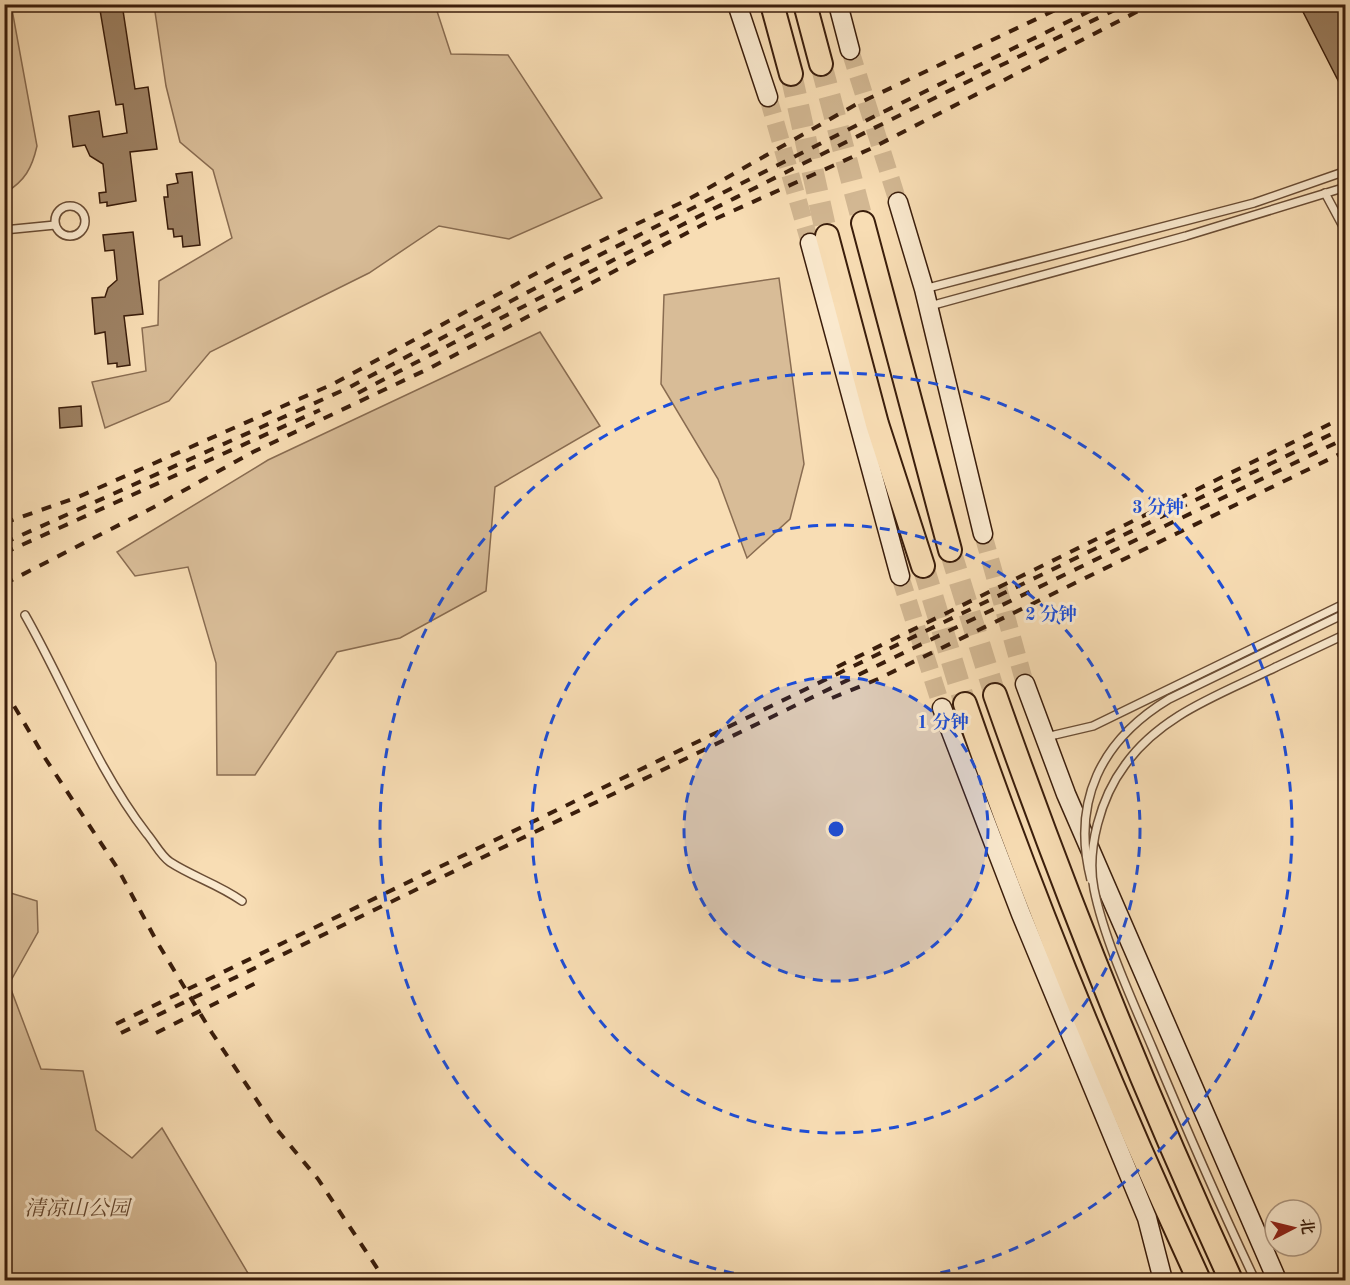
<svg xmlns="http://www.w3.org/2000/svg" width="1350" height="1285" viewBox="0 0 1350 1285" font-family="'Old Standard TT','Noto Serif SC',serif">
	<rect width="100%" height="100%" fill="#f8ddb4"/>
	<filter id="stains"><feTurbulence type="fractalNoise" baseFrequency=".00333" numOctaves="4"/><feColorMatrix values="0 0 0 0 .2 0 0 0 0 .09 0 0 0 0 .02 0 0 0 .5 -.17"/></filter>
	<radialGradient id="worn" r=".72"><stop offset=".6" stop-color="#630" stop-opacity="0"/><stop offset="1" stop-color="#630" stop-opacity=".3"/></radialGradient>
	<!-- green -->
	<g fill="#d8bc97" stroke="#896c51" stroke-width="1.5">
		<path d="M11,4L37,146C32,168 25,181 5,193L4,5Z"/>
		<path d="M349,4L352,9L435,5L451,54L508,55L602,198L509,239L439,226L369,273L210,352L169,401L105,428L92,382L146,371L142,328L158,325L159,281L232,238L213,170L180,142L166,86L154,5Z"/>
		<path d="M779,278L804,464L790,519L747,558L718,479L661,384L664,295Z"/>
		<path d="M540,332L600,426L495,487L486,591L400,638L337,652L255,775H217L216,663L188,567L135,576L117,552L268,460Z"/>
		<path d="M4,891L37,901L38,932L9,984L41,1069L83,1071L96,1130L132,1158L162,1128L252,1280H5Z"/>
	</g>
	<!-- building -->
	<g fill="#9d8163" stroke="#3a1d0b" stroke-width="1.5">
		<path d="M99,4H122L135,89L148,87L157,149L130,152L136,201L107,206V202L100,203L99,193L106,192L103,164L90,156L85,145L73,147L69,116L99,111L103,137L127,133L123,104L116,105Z"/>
		<path d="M1299,4H1346V96Z"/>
		<path d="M192,172L200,245L183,247L182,236L174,237L173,229H168L164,197H168L167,185L178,183L176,174Z"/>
		<path d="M133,232L143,314L124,316L130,365L117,367V363L108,364L105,332L95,334L92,298L105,297L108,288L117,280L114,250L105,251L103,235Z"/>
		<path d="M81,406L82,426L60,428L59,408Z"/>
	</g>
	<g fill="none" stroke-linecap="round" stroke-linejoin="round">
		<!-- secondary-tunnel -->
		<g stroke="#d2b792" stroke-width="18" stroke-dasharray="18 9" stroke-linecap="butt">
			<path d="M850,50L898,202"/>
			<path d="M768,97L810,243"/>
			<path d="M983,534L1025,684"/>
			<path d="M900,576L942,708"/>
		</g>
		<!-- trunk-tunnel -->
		<g stroke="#d2b792" stroke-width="22" stroke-dasharray="22 11" stroke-linecap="butt">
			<path d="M821,64L863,223"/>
			<path d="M791,74L827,236"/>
			<path d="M950,550L995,695"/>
			<path d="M923,566L965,704"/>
		</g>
		<!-- service casing -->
		<g stroke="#6a4d35" stroke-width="10">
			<g id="service">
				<path d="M1325,193L1346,232"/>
				<circle cx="70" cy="221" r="15"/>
				<path d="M4,230L55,225"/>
				<path d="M924,289L1254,203L1346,171"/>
				<path d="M930,306L1186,236L1346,187"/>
				<path d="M25,615C66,687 96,768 147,834C154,842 161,856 170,862C193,877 218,884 242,901"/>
				<path d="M1276,667L1346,634"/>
				<path d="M1046,737L1093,726L1346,603"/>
			</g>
		</g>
		<!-- secondary casing -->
		<g stroke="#3a1d0b" stroke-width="21">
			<g id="secondary">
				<path d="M737,4L768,97"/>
				<path d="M838,4L850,50"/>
				<path d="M898,202L924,289L983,534"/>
				<path d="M810,243L900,576"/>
				<path d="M1025,684L1066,794L1277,1280"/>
				<path d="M942,708L1021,914L1147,1218L1163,1280"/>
			</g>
		</g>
		<!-- trunk casing -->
		<g stroke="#3a1d0b" stroke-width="26">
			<g id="trunk">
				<path d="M772,4L791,74"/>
				<path d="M805,4L821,64"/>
				<path d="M863,223L950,550"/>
				<path d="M827,236L877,424L923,566"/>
				<path d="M995,695C1065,894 1143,1089 1231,1280"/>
				<path d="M965,704C1033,900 1112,1092 1199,1280"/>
			</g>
		</g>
		<!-- service -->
		<use href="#service" stroke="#fae9ce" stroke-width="7"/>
		<!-- secondary -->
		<use href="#secondary" stroke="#fae9ce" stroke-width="18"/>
		<!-- trunk -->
		<use href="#trunk" stroke="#f8ddb4" stroke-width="22"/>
		<!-- rail -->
		<g stroke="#3a1d0b" stroke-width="4" stroke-dasharray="10 10" stroke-linecap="butt">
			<path d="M358,393C612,259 868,129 1127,4"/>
			<path d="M4,523L78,497L333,384L559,261L689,199L855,105L1068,4"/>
			<path d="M4,543L348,388L558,276L879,114L1104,4"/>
			<path d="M4,553L320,410"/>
			<path d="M4,584L154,507L253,452L430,368L704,224L870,149L1152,4"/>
			<path d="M837,667L1346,416"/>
			<path d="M4,689L45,758L118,869L157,942L212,1033L274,1126L318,1179L385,1280"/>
			<path d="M832,698L878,679L1346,451"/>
			<path d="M116,1024L1346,427"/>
			<path d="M121,1033L1346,438"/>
			<path d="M156,1033L260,981"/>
		</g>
		<!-- service-bridge casing -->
		<g stroke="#6a4d35" stroke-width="10" stroke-linecap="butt">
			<g id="service-bridge">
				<path d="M1091,880C1071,801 1101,740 1169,699L1346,613"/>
				<path d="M1255,1280C1219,1204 1185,1126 1152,1047C1132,1000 1104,939 1094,889C1086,849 1101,797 1125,765C1161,714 1222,694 1276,667"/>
			</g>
		</g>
		<!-- service-bridge -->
		<use href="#service-bridge" stroke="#fae9ce" stroke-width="7"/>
	</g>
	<!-- distance rings -->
	<circle cx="836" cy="829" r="152" fill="#1d4ed8" fill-opacity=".12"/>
	<g fill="none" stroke="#1d4ed8" stroke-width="3" stroke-dasharray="10 8">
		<circle cx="836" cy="829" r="152"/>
		<circle cx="836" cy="829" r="304"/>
		<path d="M769 1280A456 456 0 1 1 903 1280"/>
	</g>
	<g text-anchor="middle" stroke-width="6" stroke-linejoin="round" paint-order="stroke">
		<!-- park labels -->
		<g font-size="21" font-style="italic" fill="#62452e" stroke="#fae9ce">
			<text x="77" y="1215">清凉山公园</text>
		</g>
	</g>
	<circle cx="836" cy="829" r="9" fill="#1d4ed8" stroke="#fae9ce" stroke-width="3"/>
	<g font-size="18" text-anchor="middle" font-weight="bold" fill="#1d4ed8" stroke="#fae9ce" stroke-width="6" stroke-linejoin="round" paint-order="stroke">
		<text x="1158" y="513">3 分钟</text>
		<text x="1051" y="620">2 分钟</text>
		<text x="943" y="728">1 分钟</text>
	</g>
	<!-- margin -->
	<rect width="1350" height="1285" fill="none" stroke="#f8ddb4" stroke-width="24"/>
	<rect x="6" y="6" width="1338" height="1273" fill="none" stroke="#3a1d0b" stroke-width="3"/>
	<rect x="12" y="12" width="1326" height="1261" fill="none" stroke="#3a1d0b" stroke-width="1.5"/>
	<!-- north arrow -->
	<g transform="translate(1293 1228) rotate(83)"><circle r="28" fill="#fae9ce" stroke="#ad9780" stroke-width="1.5"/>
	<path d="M0-4.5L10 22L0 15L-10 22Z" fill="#8f2418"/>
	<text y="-9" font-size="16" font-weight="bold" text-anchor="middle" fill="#3a1d0b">北</text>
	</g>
	<rect width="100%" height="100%" filter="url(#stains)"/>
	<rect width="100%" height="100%" fill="url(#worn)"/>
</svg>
